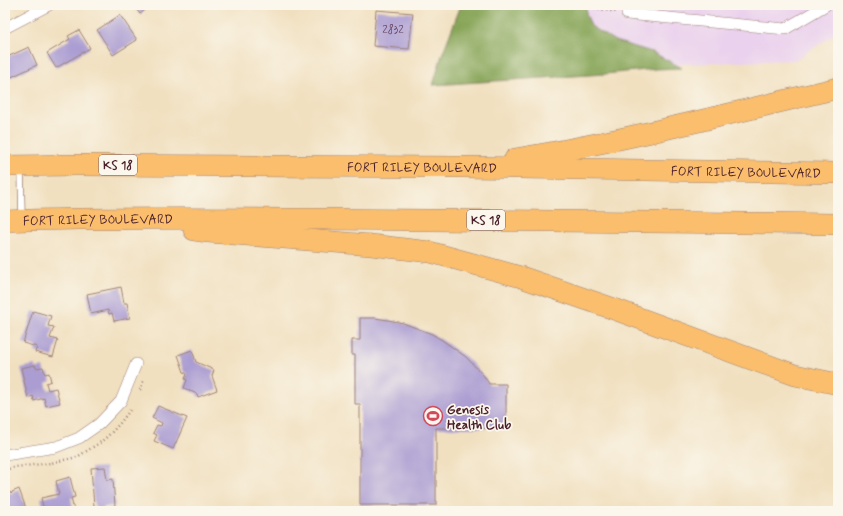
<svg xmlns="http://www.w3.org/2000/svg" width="843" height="516" viewBox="0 0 843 516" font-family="Mynerve,sans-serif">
	<rect width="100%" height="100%" fill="#fbf7ec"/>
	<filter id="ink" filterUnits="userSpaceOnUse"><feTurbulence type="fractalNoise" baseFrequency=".025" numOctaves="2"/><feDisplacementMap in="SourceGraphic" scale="8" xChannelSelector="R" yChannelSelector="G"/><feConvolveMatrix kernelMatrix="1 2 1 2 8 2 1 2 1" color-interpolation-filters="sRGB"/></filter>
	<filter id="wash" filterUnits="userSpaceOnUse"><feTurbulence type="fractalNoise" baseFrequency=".012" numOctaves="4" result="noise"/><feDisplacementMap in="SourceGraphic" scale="16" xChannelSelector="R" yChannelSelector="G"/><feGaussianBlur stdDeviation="0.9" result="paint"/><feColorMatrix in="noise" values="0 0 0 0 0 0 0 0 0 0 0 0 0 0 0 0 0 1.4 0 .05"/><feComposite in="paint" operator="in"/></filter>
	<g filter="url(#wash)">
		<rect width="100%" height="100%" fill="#f1e0c0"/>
		<!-- built -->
		<path fill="#ead1ed" d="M543,5H838V32L795,60L548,69Z"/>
		<!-- forest -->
		<path fill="#86a457" stroke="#686241" d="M461,5H587L586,13L591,26L615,41L652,52L682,68L656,69L605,74L558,77L433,85L442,55Z"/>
		<g id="blocks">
			<!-- building -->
			<g fill="#ab9dd2">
				<path d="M133,5H151L140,14Z"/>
				<path d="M376,10L413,13L409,49L373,46Z"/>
				<path d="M120,15L137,40L113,55L97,30Z"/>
				<path d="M79,30L90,48L56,68L47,53L70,39L68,36Z"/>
				<path d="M29,47L37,65L5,80V58Z"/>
				<path d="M121,287L124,303H127L130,318L114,321L112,313L109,314L108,310L91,314L87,294Z"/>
				<path d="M33,311L51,316L48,326L54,327L50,338L58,340L53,357L35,352L37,347L23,343Z"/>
				<path d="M360,318H375L388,320L403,323L432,334L442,340L466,357L484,376L489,384H506V428H436V505H360V404H355V355H352V340H360Z"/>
				<path d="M192,350L196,362L214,370L212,376L217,390L198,397L197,394L184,388L187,380L185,379L187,374L184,372L178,355Z"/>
				<path d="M35,365L36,368L43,367L45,374L49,373L51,381L46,383L48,390L56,388L60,403L46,406L44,398L34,401L33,396L28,398L21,368Z"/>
				<path d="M158,406L187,418L173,449L154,441L157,435L153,433L157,425L161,426L162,423L152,418Z"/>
				<path d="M105,467L107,480L113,479L115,506L104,507V509H100V511H96V506H94L91,468Z"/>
				<path d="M70,477L75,497L71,498L74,511H44L41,498L59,494L56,481Z"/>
				<path d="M19,489L27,511H5V494L10,492L11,494L12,493V492Z"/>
			</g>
		</g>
	</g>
	<g filter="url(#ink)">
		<use href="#blocks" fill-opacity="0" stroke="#9e8076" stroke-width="1"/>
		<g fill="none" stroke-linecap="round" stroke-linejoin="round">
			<!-- service casing -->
			<g stroke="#9e8076" stroke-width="7">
				<path id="service" d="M21,170L22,218"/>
			</g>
			<!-- minor casing -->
			<g stroke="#9e8076" stroke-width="12">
				<g id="minor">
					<path d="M627,14L785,29L826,5"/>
					<path d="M5,28L49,5"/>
					<path d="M5,455L56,447L79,438L99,424L121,401L136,364"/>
				</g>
			</g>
			<!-- motorway casing -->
			<g stroke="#9e8076" stroke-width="22">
				<g id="motorway">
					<path d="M515,159C624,141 731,113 838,88"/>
					<path id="s1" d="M5,166L76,165L463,167L838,173"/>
					<path id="s2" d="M5,221C108,217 212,219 315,219C489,220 664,222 838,224"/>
					<path d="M194,230L208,232L371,245L430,252L521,277L614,309L795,375L838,384"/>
				</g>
			</g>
			<!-- path -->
			<g stroke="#9e8076" stroke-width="2.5" stroke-dasharray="1 3" stroke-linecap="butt">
				<path d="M579,5L616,12"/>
				<path d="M140,390L143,382L142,379"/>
				<path d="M5,470L15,467L51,463L77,457L101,442L112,432L121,422L130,410"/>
			</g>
			<!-- service -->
			<use href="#service" stroke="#fff" stroke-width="5.5"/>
			<!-- minor -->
			<use href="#minor" stroke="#fff" stroke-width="11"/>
			<!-- motorway -->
			<use href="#motorway" stroke="#fabe6d" stroke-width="21"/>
		</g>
	</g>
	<!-- icons -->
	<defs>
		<g id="stadium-ring" transform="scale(1)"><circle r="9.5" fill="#fbf7ec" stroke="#d1495b" stroke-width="1.5"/><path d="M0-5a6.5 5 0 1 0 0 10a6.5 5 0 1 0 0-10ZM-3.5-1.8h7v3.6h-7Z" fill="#d1495b"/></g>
	</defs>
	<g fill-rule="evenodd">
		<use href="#stadium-ring" x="433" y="416"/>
	</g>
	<g text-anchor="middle" stroke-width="3.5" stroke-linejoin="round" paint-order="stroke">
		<!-- number labels -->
		<g font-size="11" fill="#623e55">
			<text x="393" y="33">2832</text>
		</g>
		<!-- shield labels -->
		<g fill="#fbf7ec" stroke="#7f6065" stroke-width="1">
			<rect x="99" y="155" width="38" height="20" rx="3"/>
			<rect x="467" y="210" width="38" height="20" rx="3"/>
		</g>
		<g font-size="12" font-weight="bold" fill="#4a1f2b">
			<text x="118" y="169">KS 18</text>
			<text x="486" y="224">KS 18</text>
		</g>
		<!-- street labels -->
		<g font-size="13" fill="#4a1f2b" stroke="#fbf7ec">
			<text dy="5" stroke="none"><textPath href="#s1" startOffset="417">FORT RILEY BOULEVARD</textPath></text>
			<text dy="5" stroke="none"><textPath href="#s1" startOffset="741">FORT RILEY BOULEVARD</textPath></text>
			<text dy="5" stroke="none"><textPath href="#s2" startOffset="93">FORT RILEY BOULEVARD</textPath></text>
		</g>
		<!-- poi labels -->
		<g font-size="13" font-weight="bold" fill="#4a1f2b" stroke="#fbf7ec" text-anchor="start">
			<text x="447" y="414">Genesis<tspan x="447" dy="15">Health Club</tspan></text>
		</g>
	</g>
	<!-- margin -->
	<rect width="843" height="516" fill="none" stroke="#fbf7ec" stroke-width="20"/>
</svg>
